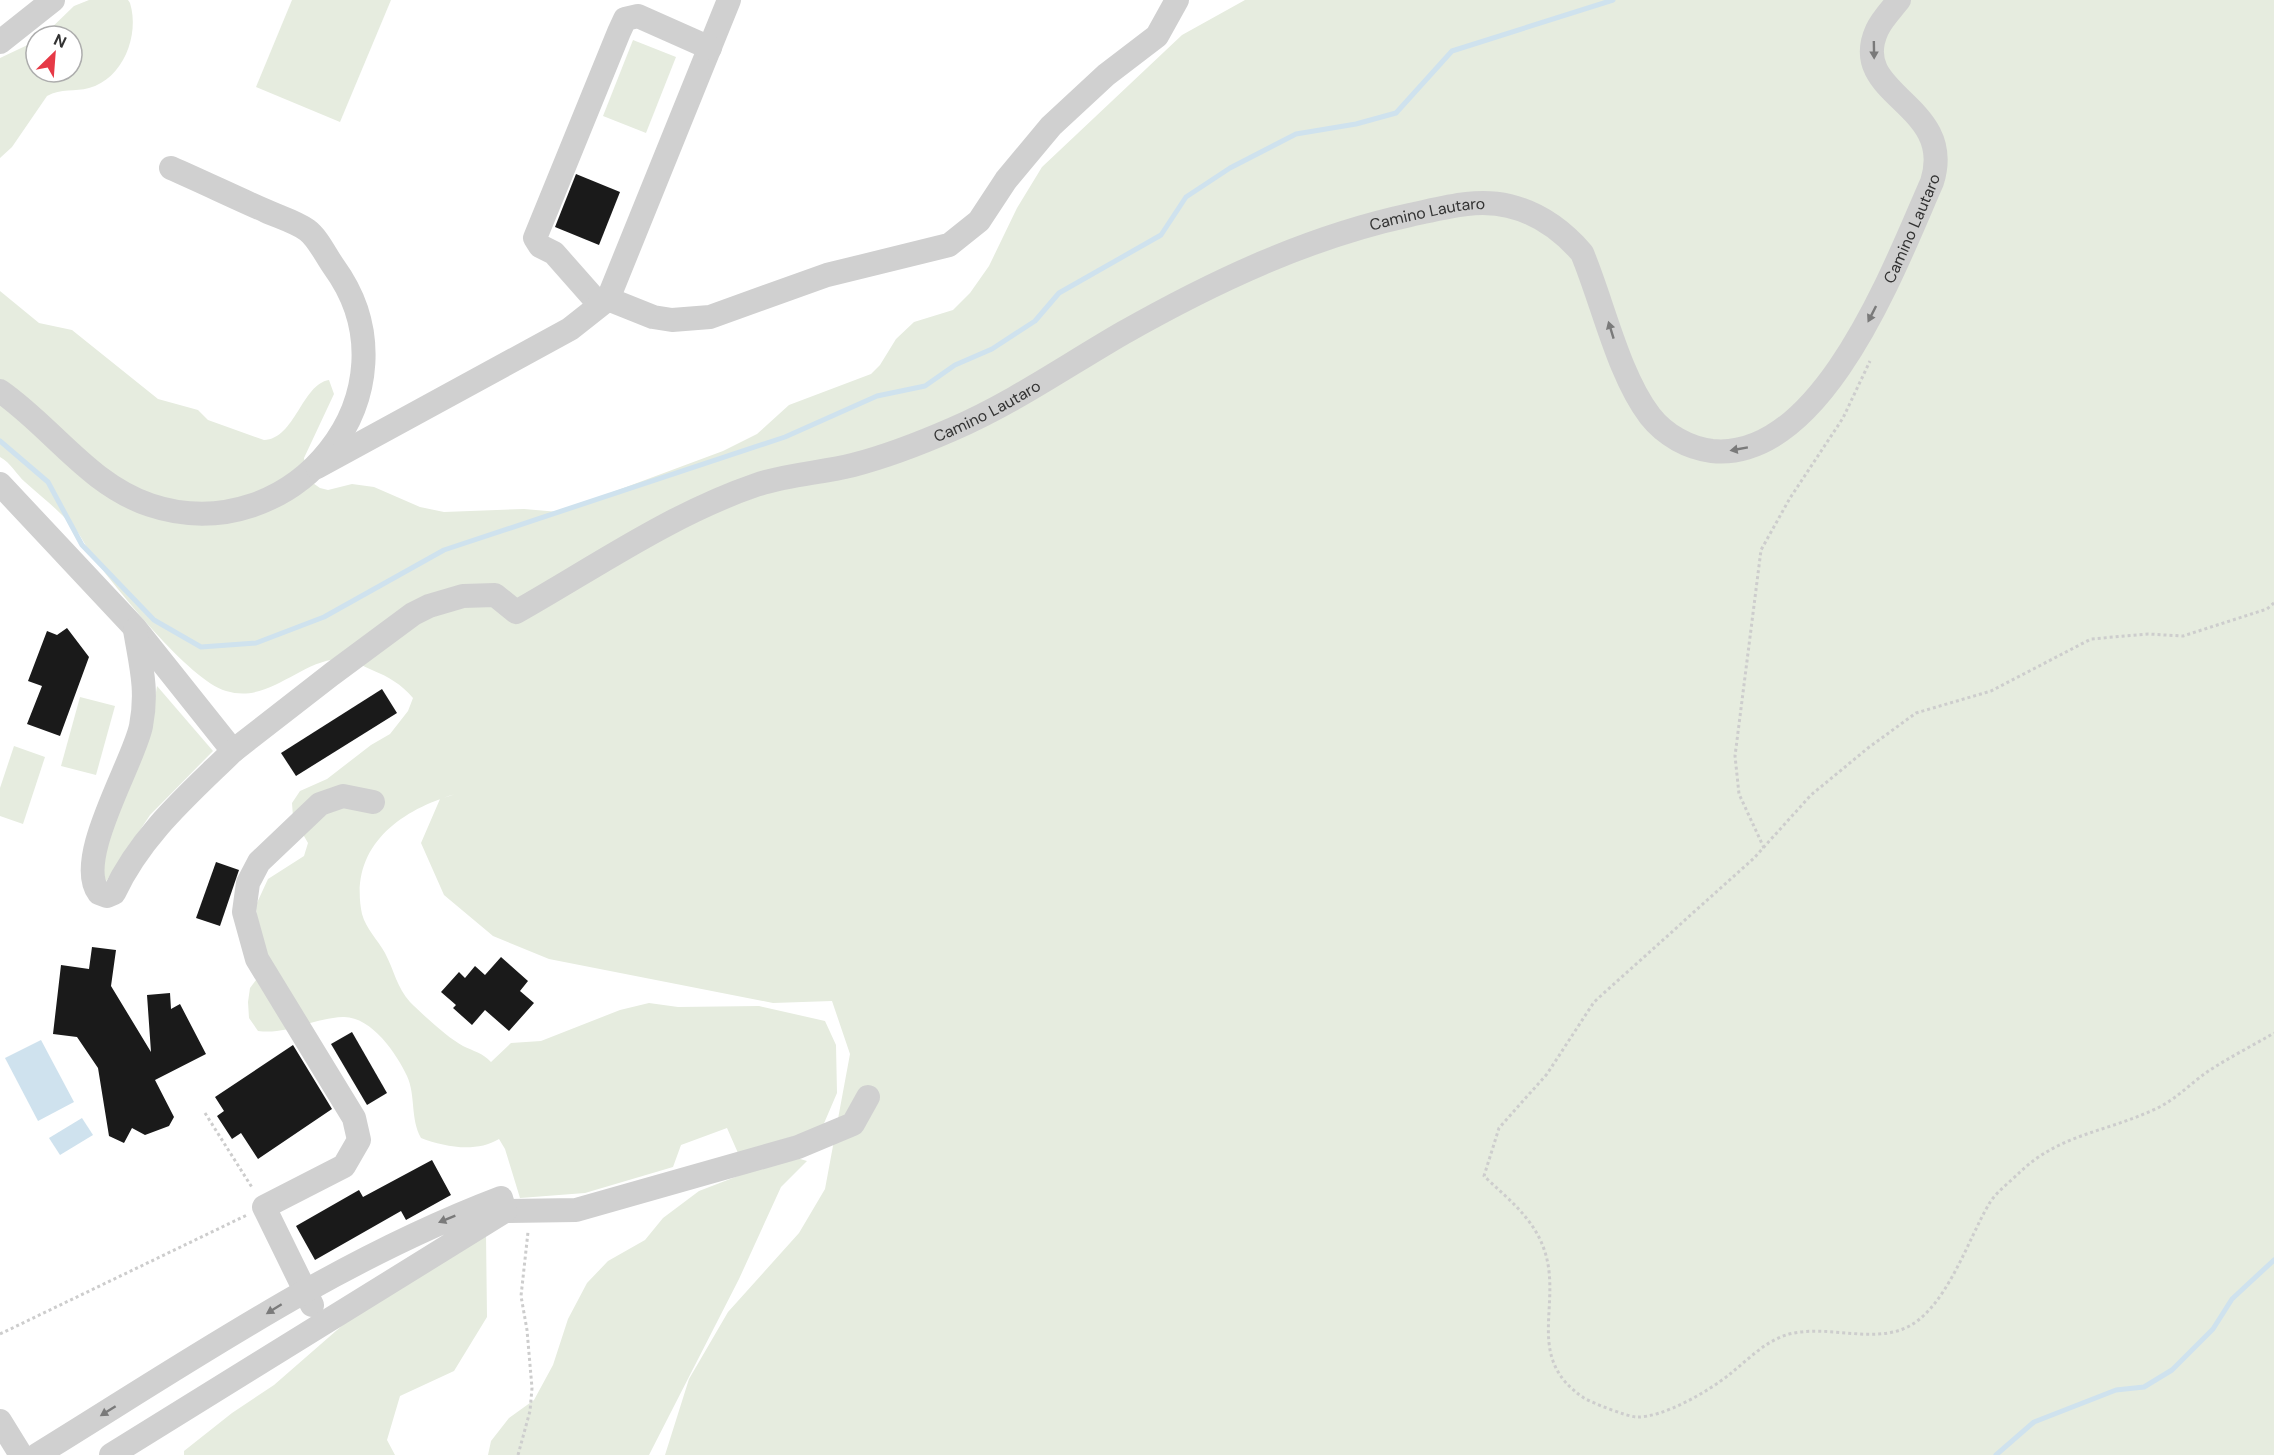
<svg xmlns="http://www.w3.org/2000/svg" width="2274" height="1455" viewBox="0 0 2274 1455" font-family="'DM Sans',sans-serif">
	<rect width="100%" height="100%" fill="#fff"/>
	<!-- green -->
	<g fill="#e6ecdf">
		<path d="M89,0H128L130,3C140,35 123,79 89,88C75,92 61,88 47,96L12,147L0,158V58L36,41V72H72V36H43L74,6Z"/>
		<path d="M292,0H391L340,122L256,87Z"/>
		<path d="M1245,0H2274V1455H665L689,1379L728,1312L799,1233L825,1189L850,1054L832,1001L773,1003L549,959L493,936L444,895L421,843L440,799L459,793C401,809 348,846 362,914C366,929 378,940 385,953C394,970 397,988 410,1002C422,1014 448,1038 463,1046C473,1051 483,1053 491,1062L511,1043L541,1041L620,1010L649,1003L678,1007L759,1006L825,1021L836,1045L837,1093L822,1128L738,1153L727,1128L681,1145L673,1167L585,1193L520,1198L505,1149L499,1139C476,1153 445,1147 421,1138C410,1118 416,1096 407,1076C397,1054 371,1016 343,1017C313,1018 288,1035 258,1031L249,1018L248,1002L250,988L259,976L256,905L268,879L304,856L308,843L293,817L292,803L300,791L327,779L371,745L390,734L408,711L413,698C401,684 389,677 372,670C361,665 351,658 338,659C298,662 269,704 226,691C189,680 117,589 92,556C86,547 82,537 75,529C60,511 43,498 25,482C16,474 11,463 0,457V291L39,323L72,330L158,399L198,410L208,420L264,440C295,439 302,384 329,380L334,394L304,458L307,479L320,488L328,490L352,484L374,487L420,507L444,512L524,509L559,512L723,451L757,434L789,405L871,374L880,365L896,339L914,322L953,310L970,293L989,266L1017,208L1042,167L1182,35Z"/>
		<path d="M633,40L676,57L646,133L603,116Z"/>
		<path d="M157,686L213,751L150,815L105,883L100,863L150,730Z"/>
		<path d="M80,697L115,706L96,775L61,766Z"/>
		<path d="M14,746L45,757L23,824L0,816V788Z"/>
		<path d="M790,1156L807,1161L781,1187L739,1279L649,1455H488L491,1441L509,1418L534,1400L553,1365L568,1319L587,1283L608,1261L645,1240L663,1218L699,1191Z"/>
		<path d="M486,1234L487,1317L454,1371L400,1396L387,1440L395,1455H184V1451L232,1413L274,1385L360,1310Z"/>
	</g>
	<!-- water -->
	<g fill="#cfe2ee">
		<path d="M41,1040L74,1102L38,1121L5,1058Z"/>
		<path d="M82,1118L93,1135L60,1155L49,1138Z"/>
	</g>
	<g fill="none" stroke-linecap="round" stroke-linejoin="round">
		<!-- stream -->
		<g stroke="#cfe2ee" stroke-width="5">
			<path d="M0,441L48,482L82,545L154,620L201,647L256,643L324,617L444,550L785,437L877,396L925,386L955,365L992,349L1035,321L1059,293L1161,235L1186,197L1230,168L1296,134L1356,124L1396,113L1452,51L1613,0"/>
			<path d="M1996,1455L2034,1422L2116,1390L2144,1387L2172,1370L2213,1329L2232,1299L2274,1260"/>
		</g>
	</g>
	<!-- building -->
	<g fill="#1a1a1a">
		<path d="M576,174L620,192L599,245L555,227Z"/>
		<path d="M67,628L89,657L60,736L27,724L42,686L28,681L47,631L57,635Z"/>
		<path d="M382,689L397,713L296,776L281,753Z"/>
		<path d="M216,862L239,870L220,926L196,918Z"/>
		<path d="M92,947L116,950L111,986L151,1052L147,995L170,993L171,1009L180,1004L206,1054L155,1080L174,1117L169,1126L145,1135L132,1128L124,1143L109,1136L98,1068L77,1037L53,1034L61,965L89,969Z"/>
		<path d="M501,957L528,981L520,991L534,1003L509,1031L485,1010L472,1025L453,1008L456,1005L441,992L459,972L465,978L475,966L485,975Z"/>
		<path d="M352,1032L387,1093L367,1105L331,1044Z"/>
		<path d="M293,1045L332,1109L258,1159L241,1133L232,1139L217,1116L224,1111L215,1097Z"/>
		<path d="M432,1160L451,1195L406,1220L401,1211L315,1260L296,1226L359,1190L363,1197Z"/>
	</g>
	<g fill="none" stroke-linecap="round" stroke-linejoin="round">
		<!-- path -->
		<g stroke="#cdcdcd" stroke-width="3" stroke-dasharray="3 3" stroke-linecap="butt">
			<path d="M2274,603L2267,609L2183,636L2148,634L2091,639L1991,691L1916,713L1868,748L1811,795L1754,858L1594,1002L1547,1074L1499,1128L1484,1176C1509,1200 1534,1218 1545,1252C1562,1306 1524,1358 1584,1398C1592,1403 1626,1416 1636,1417C1663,1418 1709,1391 1730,1374C1750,1358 1768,1338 1794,1333C1829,1326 1870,1342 1903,1329C1945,1313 1968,1239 1989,1204C1996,1192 2010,1182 2020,1172C2060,1134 2106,1132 2153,1110C2173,1102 2190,1084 2207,1072C2228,1058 2252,1046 2274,1033"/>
			<path d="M1764,848L1739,794L1735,756L1761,550L1790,498L1843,418L1870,361"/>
			<path d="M205,1113L253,1189"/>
			<path d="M0,1334L247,1215"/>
			<path d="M518,1455L530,1411L532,1388L527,1330L521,1296L528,1232"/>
		</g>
		<!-- minor -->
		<g stroke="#d0d0d0" stroke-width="24">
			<path d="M0,42L53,0"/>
			<path d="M608,299L729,0"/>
			<path d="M599,304L554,253L540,246L535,238L619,32L625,19L638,16L710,48"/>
			<path d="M0,391C52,427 88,484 150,505C293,553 424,391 334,267C326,256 318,238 307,230C296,222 279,217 266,211C234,197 203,182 171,168"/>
			<path d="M317,467L570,329L608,299L653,317L672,320L710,317L827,275L949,245L979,221L1006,180L1051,126L1106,75L1157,36L1177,0"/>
			<path id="s1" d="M0,484L135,628L233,751L332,674L413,614L429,606L463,596L495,595L516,612C594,568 671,514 756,485C788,474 821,473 853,465C888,456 921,443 953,429C1013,403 1066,366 1123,333C1213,282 1308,237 1410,215C1443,208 1476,198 1509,206C1539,213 1562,230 1582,253C1603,303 1618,374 1650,416C1665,435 1688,448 1712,451C1823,462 1896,263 1932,182C1957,103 1847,96 1877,30C1882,19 1892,9 1899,0"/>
			<path d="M135,630C141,666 148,690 141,726C134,762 73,860 99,893L107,896L114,893C141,835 188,795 233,751"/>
			<path d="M505,1211L576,1210L798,1147L853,1124L868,1097"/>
			<path d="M312,1305L264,1207L344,1166L359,1140L354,1118L257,959L244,912L248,883L259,862L320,804L343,796L373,802"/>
			<path d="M0,1421L21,1455"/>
			<path d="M37,1455C188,1362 335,1261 501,1198L505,1211L111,1455"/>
		</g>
	</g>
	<!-- one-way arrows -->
	<defs><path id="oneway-solid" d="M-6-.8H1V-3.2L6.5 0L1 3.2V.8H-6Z" transform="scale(1.5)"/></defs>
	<g fill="#7a7a7a">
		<use href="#oneway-solid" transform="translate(1874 50) rotate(89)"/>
		<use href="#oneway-solid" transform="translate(1872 314) rotate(117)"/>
		<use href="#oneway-solid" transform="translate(1611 330) rotate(-107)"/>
		<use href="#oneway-solid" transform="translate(1739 449) rotate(170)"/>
		<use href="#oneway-solid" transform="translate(447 1219) rotate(158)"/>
		<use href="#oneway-solid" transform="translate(274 1309) rotate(148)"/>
		<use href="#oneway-solid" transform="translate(108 1411) rotate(148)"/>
	</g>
	<g text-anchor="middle" stroke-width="6" stroke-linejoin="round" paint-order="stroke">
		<!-- street labels -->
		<g font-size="16" fill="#333" stroke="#fff">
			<text dy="6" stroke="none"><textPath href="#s1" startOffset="1695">Camino Lautaro</textPath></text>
			<text dy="6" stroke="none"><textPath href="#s1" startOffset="2433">Camino Lautaro</textPath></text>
			<text dy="6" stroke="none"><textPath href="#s1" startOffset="1209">Camino Lautaro</textPath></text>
		</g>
	</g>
	<!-- north arrow -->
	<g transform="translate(54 54) rotate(25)"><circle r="28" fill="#ffffff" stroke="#adadad" stroke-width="1.5"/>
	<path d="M0-4.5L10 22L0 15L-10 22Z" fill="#e63946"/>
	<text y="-9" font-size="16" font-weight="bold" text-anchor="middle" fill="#333333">N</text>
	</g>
</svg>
